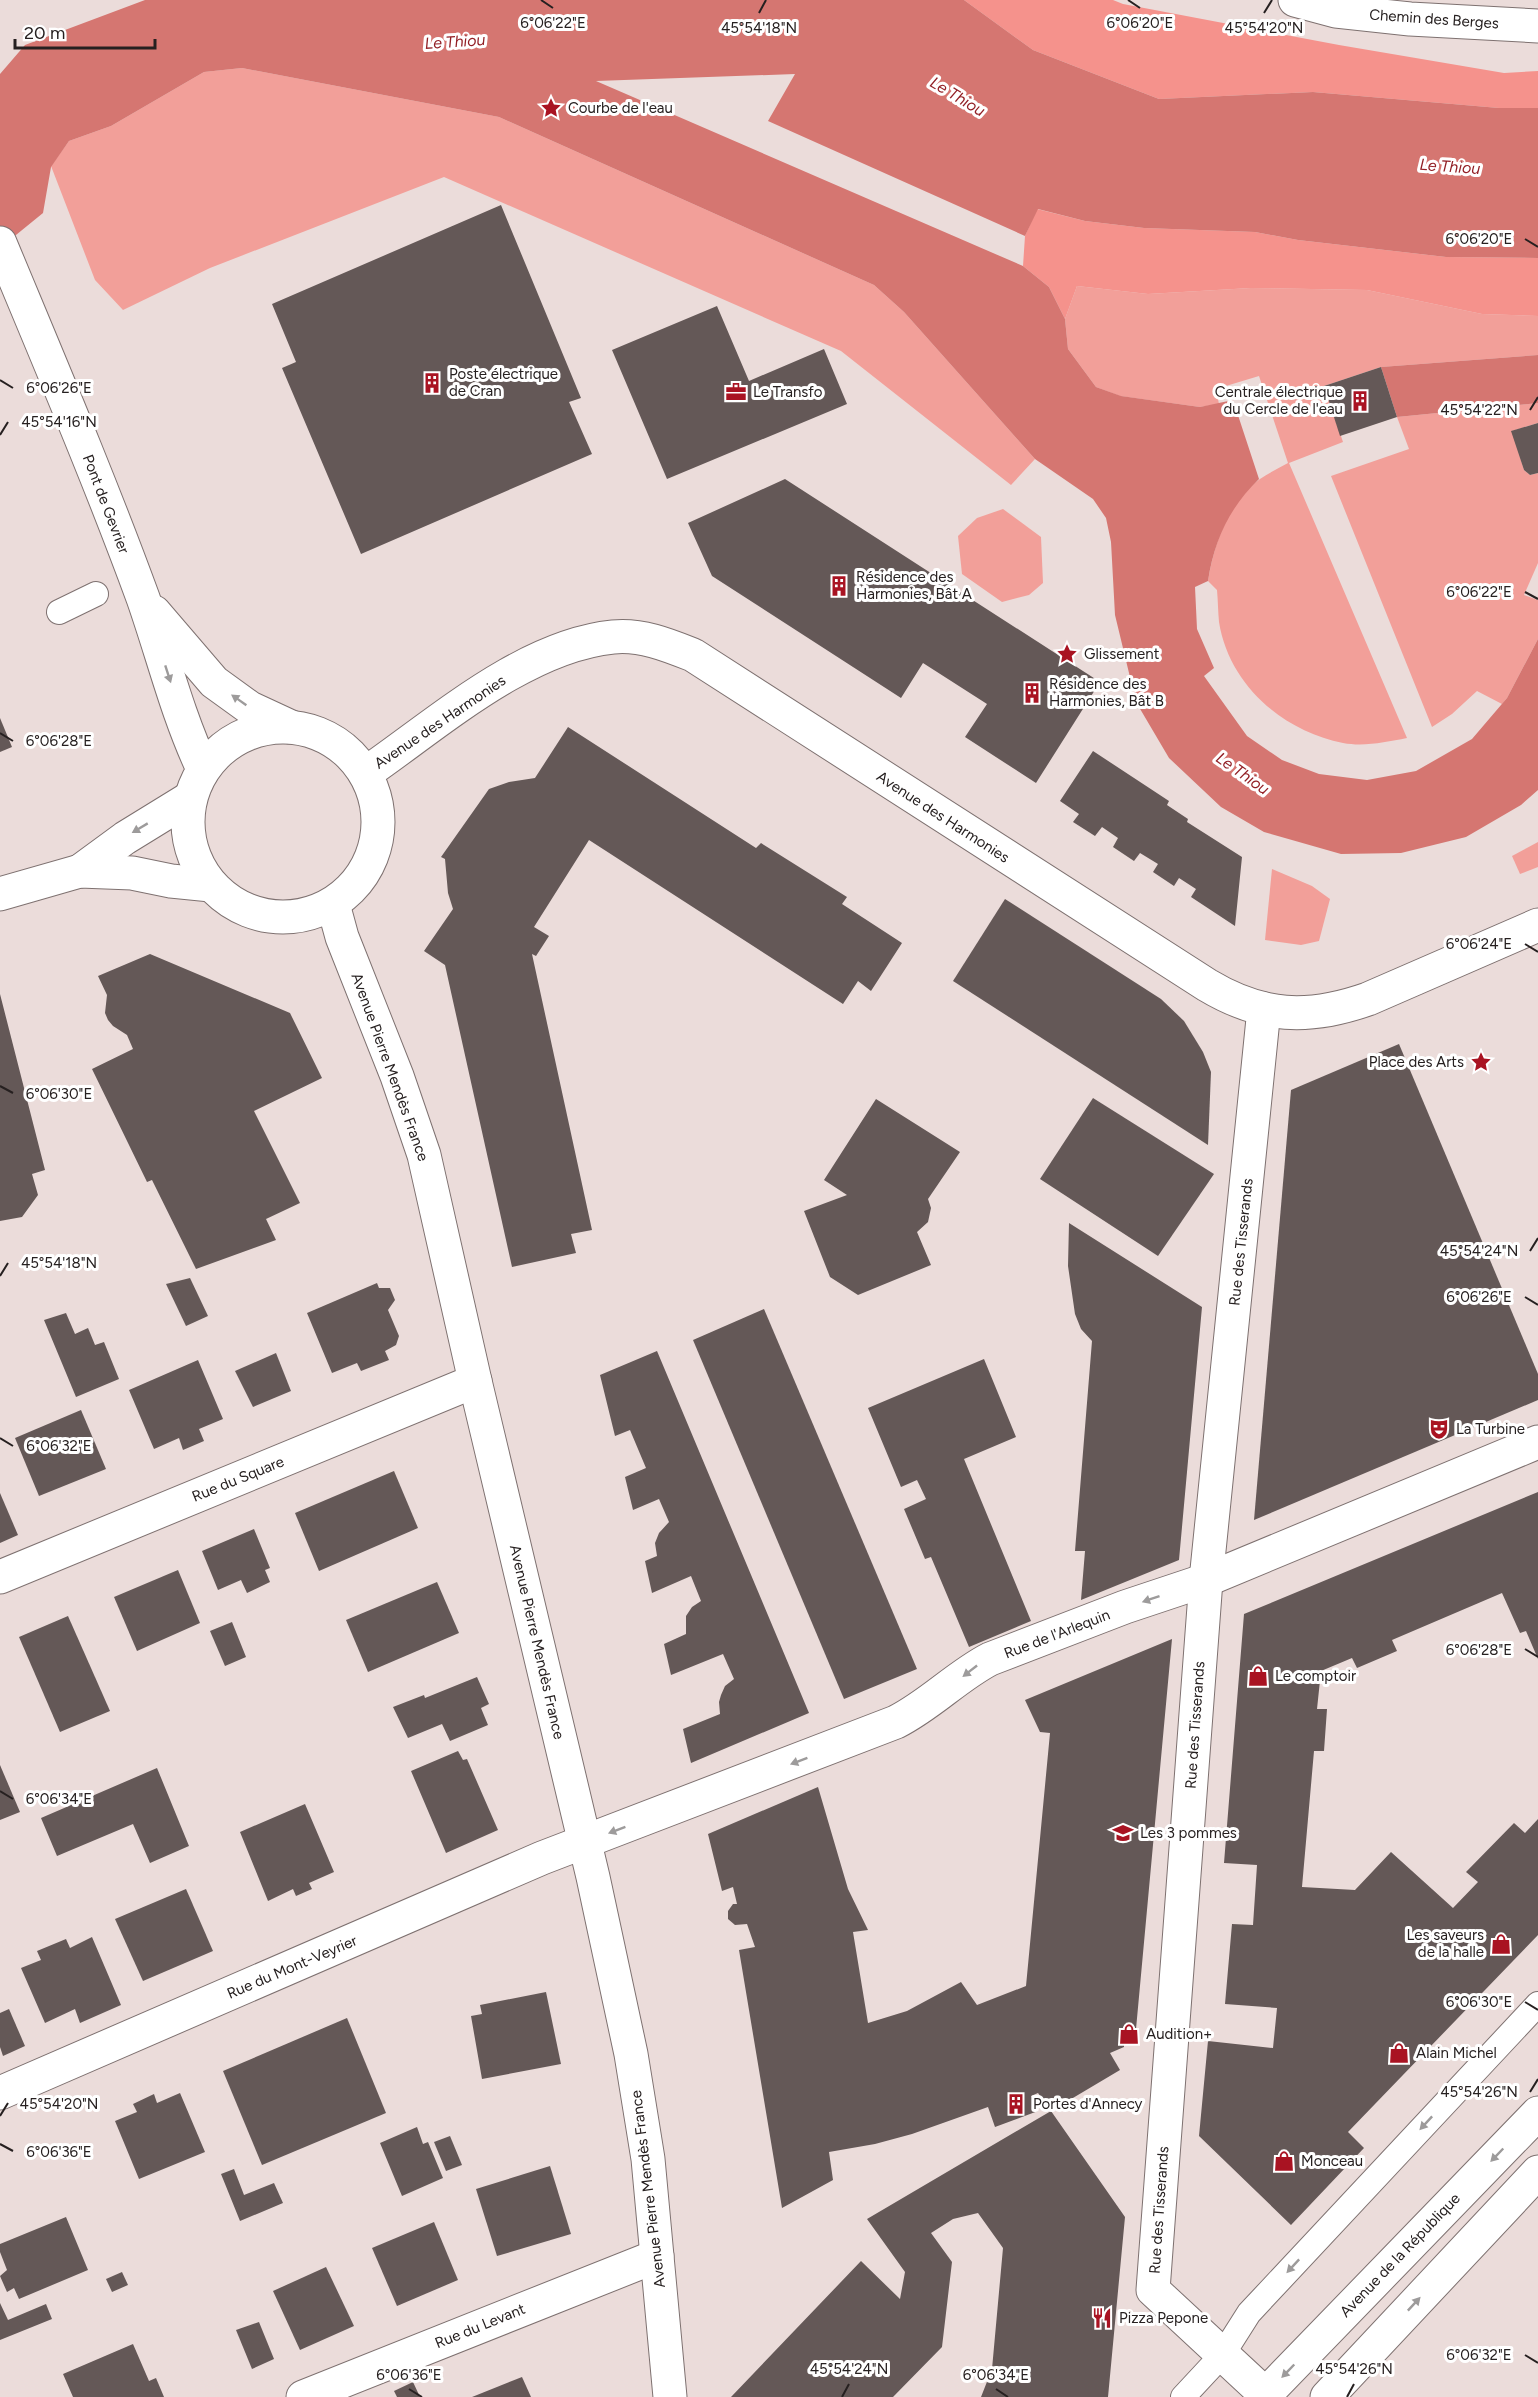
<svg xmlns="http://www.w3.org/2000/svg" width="1538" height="2397" viewBox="0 0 1538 2397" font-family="Figtree,sans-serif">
	<rect width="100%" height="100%" fill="#ebdcda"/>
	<!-- green -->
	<g fill="#f29f99">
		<path d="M242,68L499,117L874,285L904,312L1035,459L1011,485L841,351L444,177L210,268L123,310L95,280L51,166L69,141L111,126L204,72Z"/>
		<path d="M1077,286L1148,294L1251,288L1367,290L1482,314L1538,316V355L1381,367L1324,386L1343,442L1289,463L1407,738C1386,742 1364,747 1343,743C1283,731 1229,685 1219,622C1218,612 1218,601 1217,590L1208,581C1214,544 1228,502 1260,479C1269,473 1279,468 1288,463L1259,376L1216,389L1219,404L1200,407L1120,396L1096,387L1068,349L1065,319Z"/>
		<path d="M1538,403V423L1512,431L1524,470L1530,475L1538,473V563L1524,595L1538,600V639L1507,698L1502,704L1477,691L1452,714L1432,727L1331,476L1409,449L1397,417Z"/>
		<path d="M1003,509L1041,537L1043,583L1029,595L1002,602L962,574L958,536L977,518Z"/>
		<path d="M1538,842V867L1520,874L1512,856Z"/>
		<path d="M1272,869L1312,886L1330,899L1319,941L1301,945L1265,940Z"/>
	</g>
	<!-- forest -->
	<g fill="#f5928c">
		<path d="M964,0H1113L1123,4L1339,45L1504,73L1538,71V108H1499L1313,92L1159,99L1033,50Z"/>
		<path d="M1037,209L1085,221L1144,228L1255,232L1298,240L1446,257L1538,258V316L1482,314L1367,290L1251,288L1148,294L1077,286L1065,319L1049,287L1023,266L1025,236Z"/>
	</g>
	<!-- water -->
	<g fill="#d57671">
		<path d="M145,0H964L1033,50L1159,99L1313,92L1499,108H1538V258L1446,257L1298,240L1255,232L1144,228L1085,221L1038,209L1025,236L768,121L795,74L596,81L1023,266L1049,287L1065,319L1068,349L1096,387L1121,396L1200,407L1233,400L1259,479C1229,508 1214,541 1208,581L1195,587L1197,629L1214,668L1204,676L1247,736L1282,760L1319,774L1367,780L1416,771L1472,739L1507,698L1538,639V790L1521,805L1466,837L1401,853L1341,854L1264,832L1221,807L1169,758L1136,702L1115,615L1111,542L1106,518L1093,499L1035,459L904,312L874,285L499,117L242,68L204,72L111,126L69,141L51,167L43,213L0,248V74L25,45Z"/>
		<path d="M1538,355V403L1397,417L1381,367Z"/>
	</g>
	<!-- building -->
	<g fill="#645857">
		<path d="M501,205L581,398L569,402L592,454L361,554L282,368L296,362L272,304Z"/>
		<path d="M717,306L749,381L824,349L847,404L667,479L612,350Z"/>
		<path d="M1381,367L1397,417L1340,436L1324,386Z"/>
		<path d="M1538,423V473L1530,475L1524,470L1511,431Z"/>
		<path d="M785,479L1100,682L1036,783L965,737L987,704L923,663L901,698L712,576L688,523Z"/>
		<path d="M0,718L12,747L0,752Z"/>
		<path d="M568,727L756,848L761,843L847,897L842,904L902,943L871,991L858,981L843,1004L589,840L534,927L549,936L536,956L532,954L592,1230L571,1234L576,1253L512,1267L445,965L424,951L453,909L448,893L445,859L441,857L489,789L509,782L535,778Z"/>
		<path d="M1093,751L1169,801L1167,805L1188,819L1187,822L1242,857L1235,926L1191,897L1196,889L1179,878L1174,886L1153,872L1158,864L1140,853L1134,861L1113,847L1118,838L1102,827L1095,836L1073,822L1079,814L1060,801Z"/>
		<path d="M1005,899L1161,999L1184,1021L1203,1052L1211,1072L1208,1145L953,981Z"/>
		<path d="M150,954L290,1013L322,1078L254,1111L300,1203L266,1219L276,1240L196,1269L152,1180L147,1182L92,1069L133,1049L127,1035L113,1026L108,1020L105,1013L107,995L98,976Z"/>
		<path d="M0,994L45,1170L32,1174L38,1195L22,1217L0,1221Z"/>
		<path d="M1399,1044L1538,1374V1400L1254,1520L1291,1090Z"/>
		<path d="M1093,1098L1214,1174L1158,1256L1040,1179Z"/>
		<path d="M876,1099L960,1152L928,1199L931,1208L928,1222L917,1232L931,1265L858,1295L830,1277L804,1211L847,1195L824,1180Z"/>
		<path d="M1069,1223L1202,1307L1179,1560L1081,1600L1085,1551H1075L1092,1341L1081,1329L1075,1314L1068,1266Z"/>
		<path d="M190,1278L208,1316L186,1326L166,1284Z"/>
		<path d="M377,1283L379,1288H390L395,1300L388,1310L399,1336L396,1345L385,1351L389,1360L361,1371L357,1363L332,1373L307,1313Z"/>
		<path d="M764,1309L917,1669L844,1699L693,1340Z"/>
		<path d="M66,1313L75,1334L88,1328L95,1345L104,1342L119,1379L76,1397L44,1320Z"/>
		<path d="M657,1351L809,1713L691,1763L683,1729L720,1714L719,1702L721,1695L725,1686L734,1679L723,1654L671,1675L664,1644L686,1634V1616L692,1607L701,1601L691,1576L652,1593L645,1561L657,1556L655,1543L659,1533L669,1522L659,1499L633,1510L625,1477L646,1468L630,1430L615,1436L600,1375Z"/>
		<path d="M276,1353L291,1391L253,1407L235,1371Z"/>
		<path d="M984,1359L1016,1437L964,1459L1031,1621L969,1647L931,1557L925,1559L904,1509L926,1499L917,1480L901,1487L868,1408Z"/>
		<path d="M198,1360L223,1419L199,1429L204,1441L183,1450L179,1438L154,1449L129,1390Z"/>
		<path d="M81,1410L106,1469L39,1496L15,1438Z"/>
		<path d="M394,1471L418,1528L319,1571L295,1513Z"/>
		<path d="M1538,1492V1659L1526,1631L1520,1633L1502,1593L1392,1640L1397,1651L1357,1668L1352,1658L1321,1671L1317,1709H1327L1324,1751H1314L1302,1887L1355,1890L1391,1852L1453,1908L1478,1882L1466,1872L1514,1823L1525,1833L1538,1819V1935L1348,2132L1364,2148L1291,2225L1199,2136L1208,2041L1273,2048L1277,2008L1225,2004L1232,1924L1253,1925L1257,1865L1224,1863L1244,1614Z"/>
		<path d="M0,1493L18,1535L0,1543Z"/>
		<path d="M254,1529L270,1568L265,1570L270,1582L247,1593L241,1580L218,1590L202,1551Z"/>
		<path d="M178,1570L200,1623L137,1651L114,1597Z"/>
		<path d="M437,1582L459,1633L368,1672L346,1620Z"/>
		<path d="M68,1616L110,1711L60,1732L19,1637Z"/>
		<path d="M232,1622L246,1657L225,1666L210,1631Z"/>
		<path d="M1172,1639L1135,2040L1124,2038V2047L1110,2053L1120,2070L1051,2111L1038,2093L1031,2096L1038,2111L995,2127L988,2107L912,2134L875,2144L829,2152L833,2180L782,2208L739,1950L755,1947L747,1924L735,1925L728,1919V1911L733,1904H737L733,1887L722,1891L708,1834L818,1787L848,1889L868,1930L853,1932L868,2023L907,2011L961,1982L977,2005L1026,1986L1050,1733L1040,1732L1025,1700Z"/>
		<path d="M477,1677L489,1704L481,1708L488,1725L450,1741L442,1724L408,1738L393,1707L424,1695L425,1698Z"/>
		<path d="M458,1751L463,1760L467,1759L498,1830L446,1853L411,1771Z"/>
		<path d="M0,1765L20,1812L0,1820Z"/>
		<path d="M157,1768L189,1846L150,1863L133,1824L57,1856L41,1818Z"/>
		<path d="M305,1804L334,1872L309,1883L312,1889L296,1896L293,1889L268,1901L240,1832Z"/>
		<path d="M186,1889L213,1951L143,1981L115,1919Z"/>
		<path d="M92,1937L121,2005L80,2023L75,2009L45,2023L21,1968L41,1960L37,1951L66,1939L70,1948Z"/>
		<path d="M546,1992L561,2064L482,2079L471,2016L482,2014L480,2005Z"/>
		<path d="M9,2009L25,2046L3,2056L0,2047V2013Z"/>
		<path d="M347,2018L386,2113L262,2165L223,2071Z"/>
		<path d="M180,2093L205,2152L139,2179L115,2121L137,2112L133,2104L154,2094L157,2103Z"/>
		<path d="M1051,2111L1125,2217L1108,2397H981L992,2369L1003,2248L978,2213L953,2219L931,2233L952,2262L942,2347L893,2397H731L861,2261L900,2299L905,2272L867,2219Z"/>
		<path d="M417,2127L423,2144L428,2142L443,2178L402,2196L380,2143Z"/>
		<path d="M450,2136L462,2165L446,2171L434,2142Z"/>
		<path d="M550,2166L571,2234L497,2256L476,2189Z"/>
		<path d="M234,2169L244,2195L274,2183L283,2203L240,2221L221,2174Z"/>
		<path d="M66,2217L88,2270L19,2299L14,2288L7,2292L0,2276L7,2270L0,2252V2244Z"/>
		<path d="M434,2222L458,2280L397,2306L372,2248Z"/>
		<path d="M326,2267L354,2326L300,2350L273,2291Z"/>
		<path d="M122,2272L128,2285L112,2292L106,2279Z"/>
		<path d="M0,2303L8,2320L46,2304L52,2319L0,2340Z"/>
		<path d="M259,2322L274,2359L252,2369L236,2330Z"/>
		<path d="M133,2344L149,2381L156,2378L164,2397H73L63,2374Z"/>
		<path d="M522,2377L531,2397H472Z"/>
		<path d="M413,2382L420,2397H397L394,2391Z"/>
	</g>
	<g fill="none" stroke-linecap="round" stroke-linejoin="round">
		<!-- lane casing -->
		<g stroke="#7e7170" stroke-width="26">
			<g id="lane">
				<path d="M59,612L96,594"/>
				<path d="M1183,2397L1223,2354L1249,2313L1538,2004"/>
			</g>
		</g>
		<!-- street casing -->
		<g stroke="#7e7170" stroke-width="35">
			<g id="street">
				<path d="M1295,0L1336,11L1410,19L1538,26"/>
				<path d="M366,773C437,724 524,646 613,637C641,634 668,645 693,655L1207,985C1262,1018 1308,1020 1368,999L1538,925"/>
				<path d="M333,904L342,937L397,1076L424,1155L475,1381L593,1877L631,2054L648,2159L670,2397"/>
				<path d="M1264,1009L1206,1580L1153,2290L1265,2394"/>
				<path d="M0,1577L475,1381"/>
				<path d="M0,2093L542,1858L896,1722C930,1705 957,1676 990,1659L1125,1607L1206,1580L1538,1442"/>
				<path d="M303,2397L657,2256"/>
			</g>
		</g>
		<!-- secondary casing -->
		<g stroke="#7e7170" stroke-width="35">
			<g id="secondary">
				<path d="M0,243C49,361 99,478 143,598C163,655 177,714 203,769"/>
				<path d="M154,612L214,682L250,708L291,727"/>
				<circle cx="283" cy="822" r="95"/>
				<path d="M80,871L125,838L190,798"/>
				<path d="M0,894L80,871L132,873L171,881L211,885"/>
				<path d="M1263,2397L1538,2113"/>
				<path d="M1327,2397L1538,2172"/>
			</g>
		</g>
		<!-- lane -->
		<use href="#lane" stroke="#fff" stroke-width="24"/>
		<!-- street -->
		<use href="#street" stroke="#fff" stroke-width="33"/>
		<!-- secondary -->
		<use href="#secondary" stroke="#fff" stroke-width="33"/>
	</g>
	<!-- one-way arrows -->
	<defs><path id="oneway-solid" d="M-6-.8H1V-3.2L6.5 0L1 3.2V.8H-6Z" transform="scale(1.5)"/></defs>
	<g fill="#9d9b9b">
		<use href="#oneway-solid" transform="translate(168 674) rotate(72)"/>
		<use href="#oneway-solid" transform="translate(239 700) rotate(-145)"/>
		<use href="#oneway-solid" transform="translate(140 828) rotate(149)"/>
		<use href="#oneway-solid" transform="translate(1151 1599) rotate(161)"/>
		<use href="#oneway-solid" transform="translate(970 1671) rotate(142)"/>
		<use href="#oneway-solid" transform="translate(799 1761) rotate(159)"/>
		<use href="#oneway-solid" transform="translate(617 1830) rotate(159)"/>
		<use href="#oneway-solid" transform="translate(1426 2123) rotate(133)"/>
		<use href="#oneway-solid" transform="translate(1497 2155) rotate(134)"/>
		<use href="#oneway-solid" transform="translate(1293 2266) rotate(133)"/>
		<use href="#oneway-solid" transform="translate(1414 2304) rotate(-47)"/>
		<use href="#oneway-solid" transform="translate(1288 2371) rotate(134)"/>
	</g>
	<!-- ticks -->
	<path fill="none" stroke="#262020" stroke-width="2" d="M541,0L553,8M1128,0L1140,8M759,13L766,0M1264,13L1272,0M1525,239L1538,247M0,380L13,388M1530,410L1538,397M0,435L8,422M1525,592L1538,599M0,733L13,741M1525,944L1538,952M0,1086L13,1093M1530,1251L1538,1238M0,1276L8,1263M1525,1297L1538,1305M0,1438L13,1446M1525,1649L1538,1657M0,1791L13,1799M1525,2002L1538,2010M1530,2092L1538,2079M0,2116L8,2103M0,2144L13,2151M1525,2355L1538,2363M409,2389L422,2397M996,2389L1008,2397M842,2397L849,2384M1347,2397L1354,2384"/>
	<!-- icons -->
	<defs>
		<g id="sight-bare" transform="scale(1.62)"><path d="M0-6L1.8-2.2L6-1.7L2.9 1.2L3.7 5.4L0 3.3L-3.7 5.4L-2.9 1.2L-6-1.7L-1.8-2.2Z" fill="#a91322" stroke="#fff" stroke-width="2.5" paint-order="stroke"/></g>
		<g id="building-bare" transform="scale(1.62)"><path d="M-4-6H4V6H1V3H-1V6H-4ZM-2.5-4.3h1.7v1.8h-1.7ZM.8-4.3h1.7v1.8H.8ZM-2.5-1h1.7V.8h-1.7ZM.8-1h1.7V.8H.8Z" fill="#a91322" stroke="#fff" stroke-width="2.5" paint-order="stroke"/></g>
		<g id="office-bare" transform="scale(1.62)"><path d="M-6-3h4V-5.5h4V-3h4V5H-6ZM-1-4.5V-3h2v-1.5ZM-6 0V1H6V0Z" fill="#a91322" stroke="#fff" stroke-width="2.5" paint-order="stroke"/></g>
		<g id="theatre-bare" transform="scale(1.62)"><path d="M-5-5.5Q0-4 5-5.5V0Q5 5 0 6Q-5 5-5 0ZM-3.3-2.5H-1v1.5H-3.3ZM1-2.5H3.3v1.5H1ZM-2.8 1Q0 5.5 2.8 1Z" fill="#a91322" stroke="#fff" stroke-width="2.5" paint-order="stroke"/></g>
		<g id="shop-bare" transform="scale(1.62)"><path d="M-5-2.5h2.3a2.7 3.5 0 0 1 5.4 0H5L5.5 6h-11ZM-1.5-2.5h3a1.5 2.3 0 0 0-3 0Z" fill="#a91322" stroke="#fff" stroke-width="2.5" paint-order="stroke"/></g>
		<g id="school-bare" transform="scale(1.62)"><path d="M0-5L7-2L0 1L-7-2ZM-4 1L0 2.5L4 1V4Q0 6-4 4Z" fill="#a91322" stroke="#fff" stroke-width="2.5" paint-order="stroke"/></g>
		<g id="restaurant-bare" transform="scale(1.62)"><path d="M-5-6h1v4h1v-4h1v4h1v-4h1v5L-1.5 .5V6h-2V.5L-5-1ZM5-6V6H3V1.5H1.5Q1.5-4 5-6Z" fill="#a91322" stroke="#fff" stroke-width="2.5" paint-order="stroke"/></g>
	</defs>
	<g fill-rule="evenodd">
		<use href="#sight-bare" x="551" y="108"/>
		<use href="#building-bare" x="432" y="383"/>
		<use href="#office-bare" x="736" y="392"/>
		<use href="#building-bare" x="1360" y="401"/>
		<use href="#building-bare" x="839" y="586"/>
		<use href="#sight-bare" x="1067" y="654"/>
		<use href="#building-bare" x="1032" y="693"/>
		<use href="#sight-bare" x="1481" y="1062"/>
		<use href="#theatre-bare" x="1439" y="1429"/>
		<use href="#shop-bare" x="1258" y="1676"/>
		<use href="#school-bare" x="1123" y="1833"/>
		<use href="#shop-bare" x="1501" y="1944"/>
		<use href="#shop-bare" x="1129" y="2034"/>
		<use href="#shop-bare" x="1399" y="2053"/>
		<use href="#building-bare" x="1016" y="2104"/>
		<use href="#shop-bare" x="1284" y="2161"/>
		<use href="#restaurant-bare" x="1102" y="2318"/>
	</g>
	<g text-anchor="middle" stroke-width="6" stroke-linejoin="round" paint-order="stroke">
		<!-- street labels -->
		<g font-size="15" fill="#262020" stroke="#fff">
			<text transform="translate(1434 19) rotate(4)" y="5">Chemin des Berges</text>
			<text transform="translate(106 504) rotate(69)" y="5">Pont de Gevrier</text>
			<text transform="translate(440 722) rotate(-34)" y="5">Avenue des Harmonies</text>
			<text transform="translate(943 817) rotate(33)" y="5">Avenue des Harmonies</text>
			<text transform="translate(390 1067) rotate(70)" y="5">Avenue Pierre Mendès France</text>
			<text transform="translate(1241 1242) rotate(-84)" y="5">Rue des Tisserands</text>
			<text transform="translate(238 1479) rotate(-22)" y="5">Rue du Square</text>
			<text transform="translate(1057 1634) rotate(-21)" y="5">Rue de l'Arlequin</text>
			<text transform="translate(537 1642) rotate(77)" y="5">Avenue Pierre Mendès France</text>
			<text transform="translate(1195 1725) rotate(-86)" y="5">Rue des Tisserands</text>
			<text transform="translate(292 1967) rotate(-23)" y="5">Rue du Mont-Veyrier</text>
			<text transform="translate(648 2189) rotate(-97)" y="5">Avenue Pierre Mendès France</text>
			<text transform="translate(1159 2210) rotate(-86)" y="5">Rue des Tisserands</text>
			<text transform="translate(1400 2255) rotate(-46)" y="5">Avenue de la République</text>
			<text transform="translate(480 2326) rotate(-22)" y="5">Rue du Levant</text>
		</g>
		<!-- poi labels -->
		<g font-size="15" fill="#262020" stroke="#fff" text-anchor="start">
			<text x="568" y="113">Courbe de l'eau</text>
			<text x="449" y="379">Poste électrique<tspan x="449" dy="17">de Cran</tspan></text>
			<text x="753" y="397">Le Transfo</text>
			<text x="1343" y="397" text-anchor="end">Centrale électrique<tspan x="1343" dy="17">du Cercle de l'eau</tspan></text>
			<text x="856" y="582">Résidence des<tspan x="856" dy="17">Harmonies, Bât A</tspan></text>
			<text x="1084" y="659">Glissement</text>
			<text x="1049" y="689">Résidence des<tspan x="1049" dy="17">Harmonies, Bât B</tspan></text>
			<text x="1464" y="1067" text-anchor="end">Place des Arts</text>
			<text x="1456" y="1434">La Turbine</text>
			<text x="1275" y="1681">Le comptoir</text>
			<text x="1140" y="1838">Les 3 pommes</text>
			<text x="1484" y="1940" text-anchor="end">Les saveurs<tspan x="1484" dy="17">de la halle</tspan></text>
			<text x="1146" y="2039">Audition+</text>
			<text x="1416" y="2058">Alain Michel</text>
			<text x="1033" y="2109">Portes d'Annecy</text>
			<text x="1301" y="2166">Monceau</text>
			<text x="1119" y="2323">Pizza Pepone</text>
		</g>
		<!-- water labels -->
		<g font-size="16" font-style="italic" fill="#921f25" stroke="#fff">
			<text transform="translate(455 41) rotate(-4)" y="6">Le Thiou</text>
			<text transform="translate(958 96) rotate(31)" y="6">Le Thiou</text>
			<text transform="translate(1450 166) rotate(4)" y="6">Le Thiou</text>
			<text transform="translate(1243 773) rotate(35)" y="6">Le Thiou</text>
		</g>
	</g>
	<g font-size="15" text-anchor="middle" fill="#262020" stroke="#fff" stroke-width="6" stroke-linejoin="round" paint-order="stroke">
		<text x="553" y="28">6°06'22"E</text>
		<text x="1140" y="28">6°06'20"E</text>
		<text x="759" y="33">45°54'18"N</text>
		<text x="1264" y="33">45°54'20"N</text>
		<text x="1479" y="244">6°06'20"E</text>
		<text x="59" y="393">6°06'26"E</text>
		<text x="1479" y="415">45°54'22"N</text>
		<text x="59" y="427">45°54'16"N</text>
		<text x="1479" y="597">6°06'22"E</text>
		<text x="59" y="746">6°06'28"E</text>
		<text x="1479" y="949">6°06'24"E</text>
		<text x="59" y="1099">6°06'30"E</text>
		<text x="1479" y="1256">45°54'24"N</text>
		<text x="59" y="1268">45°54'18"N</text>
		<text x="1479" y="1302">6°06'26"E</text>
		<text x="59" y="1451">6°06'32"E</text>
		<text x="1479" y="1655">6°06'28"E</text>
		<text x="59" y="1804">6°06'34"E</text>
		<text x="1479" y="2007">6°06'30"E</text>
		<text x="1479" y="2097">45°54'26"N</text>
		<text x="59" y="2109">45°54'20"N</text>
		<text x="59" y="2157">6°06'36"E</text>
		<text x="1479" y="2360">6°06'32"E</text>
		<text x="849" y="2374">45°54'24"N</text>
		<text x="1354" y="2374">45°54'26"N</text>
		<text x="409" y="2380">6°06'36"E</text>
		<text x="996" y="2380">6°06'34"E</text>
	</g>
	<!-- scale -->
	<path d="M15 39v9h140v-9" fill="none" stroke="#262020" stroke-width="3"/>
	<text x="24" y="39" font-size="18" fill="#262020" stroke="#ffffff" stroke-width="4.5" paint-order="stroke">20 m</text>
</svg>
